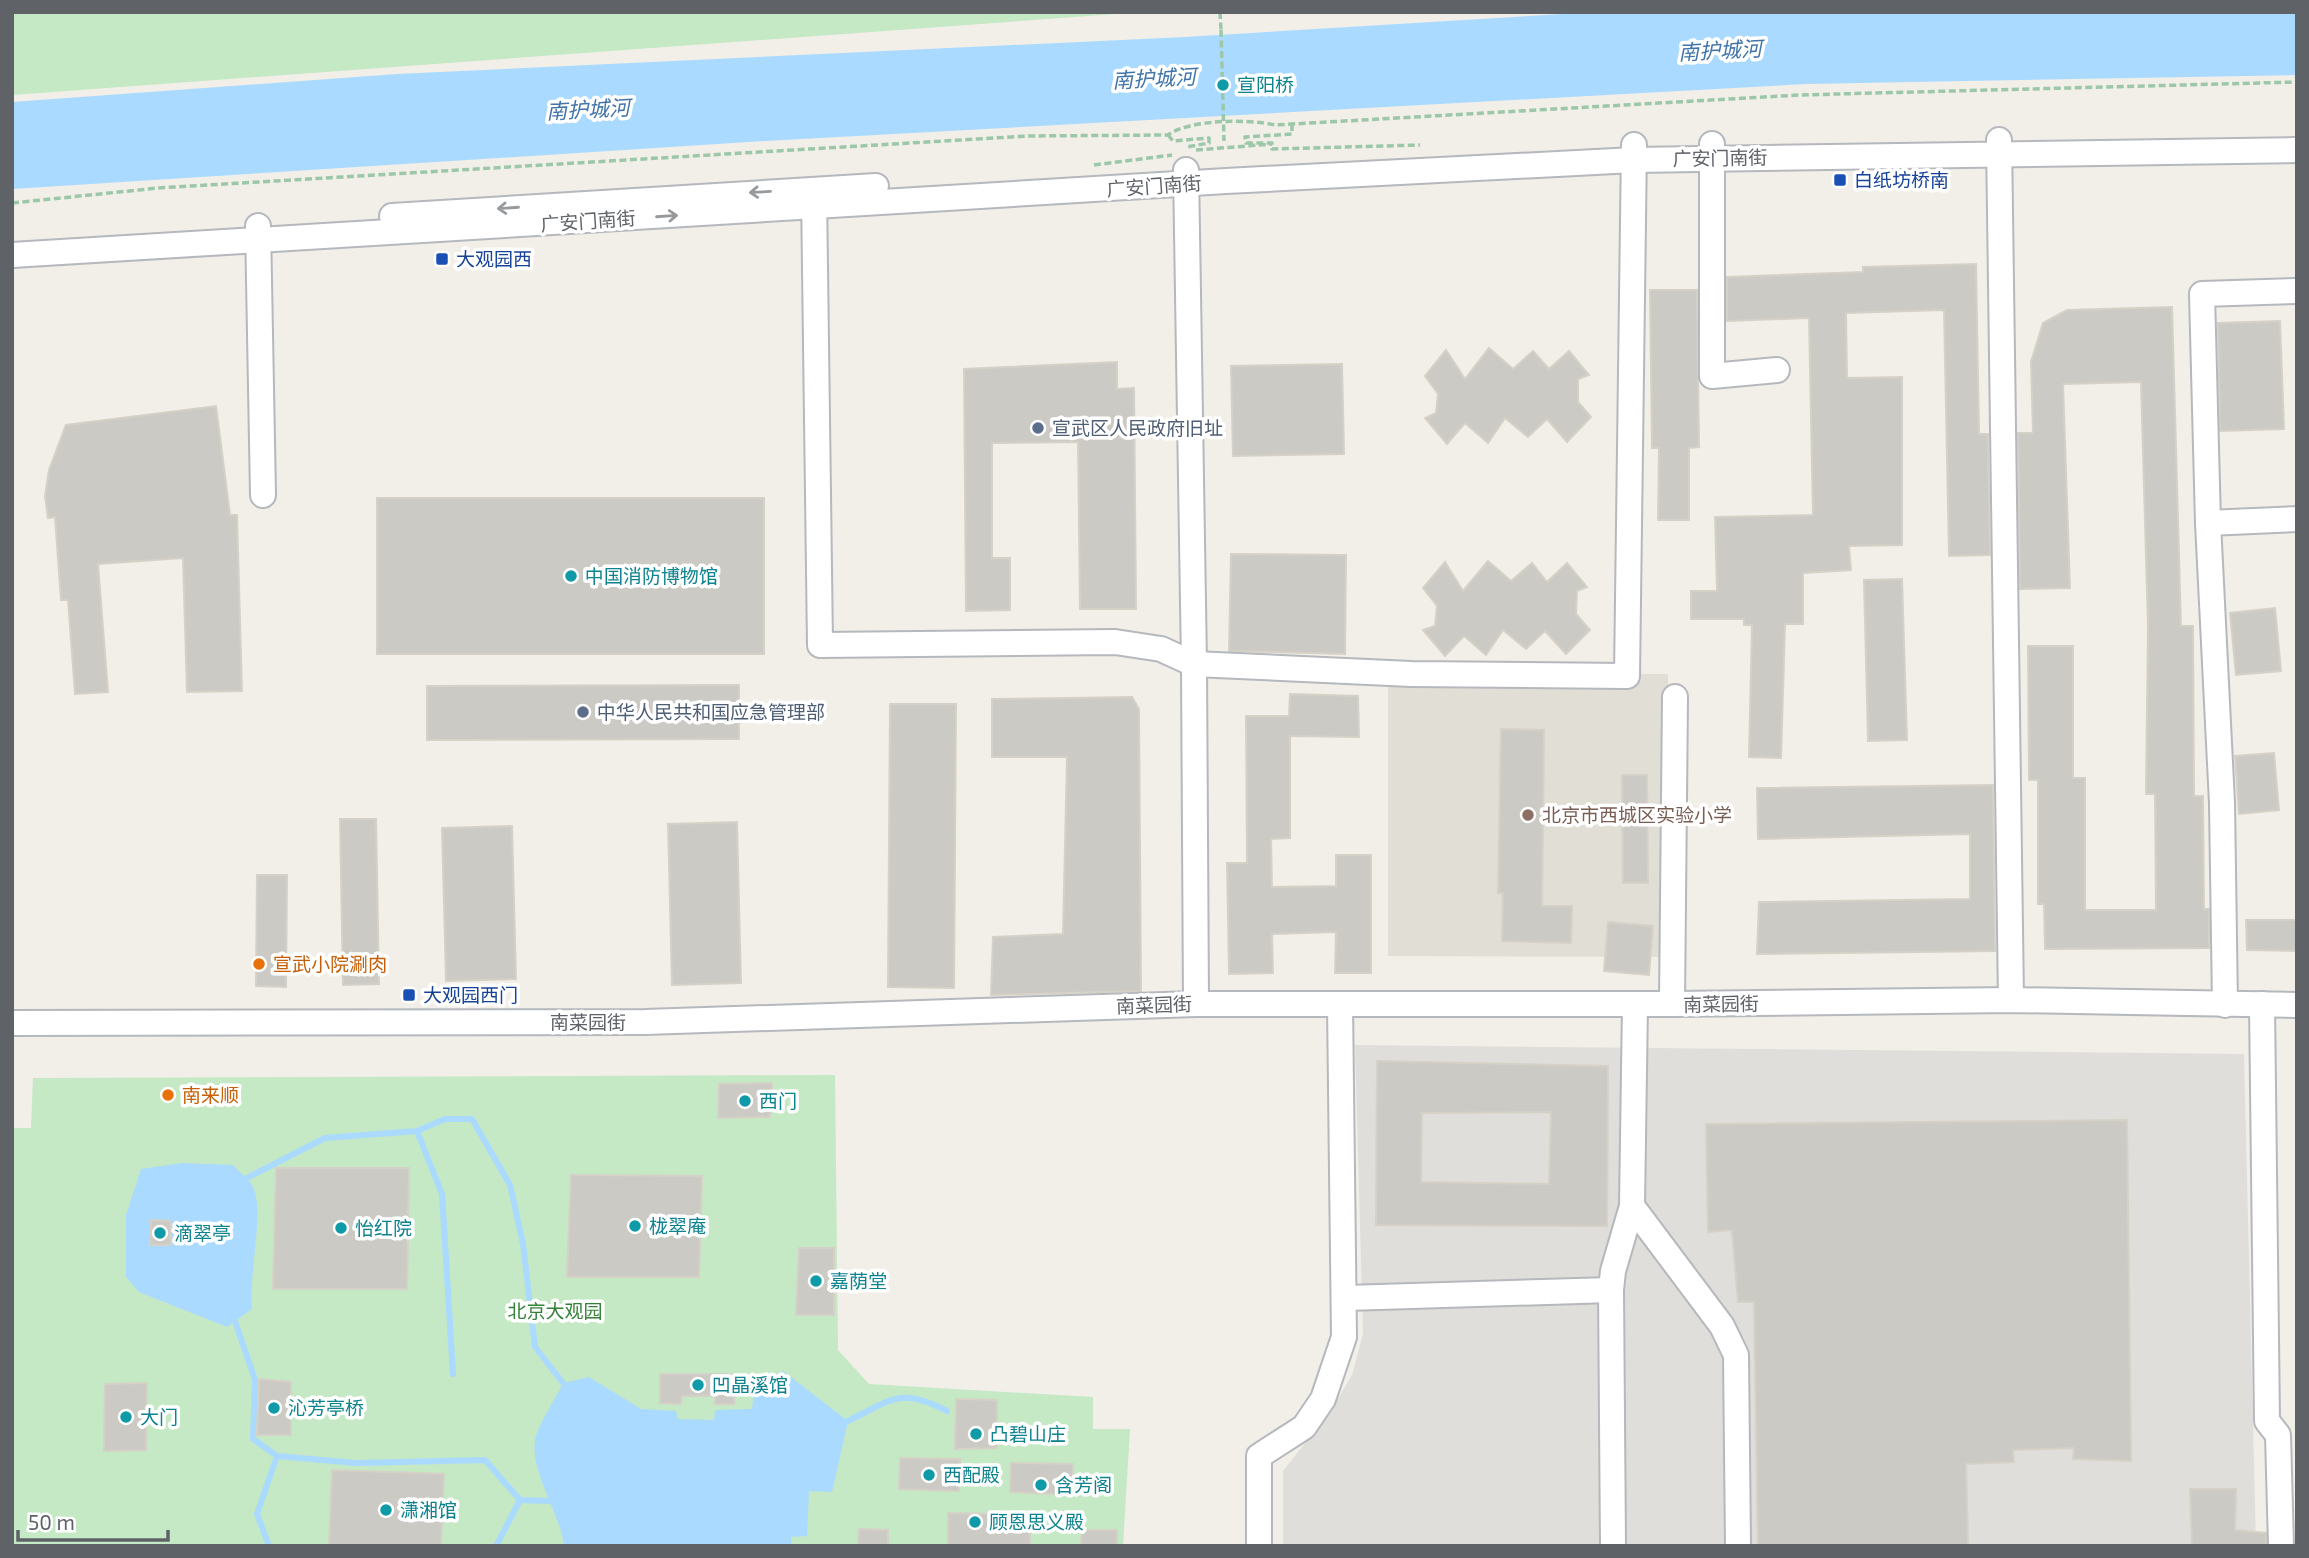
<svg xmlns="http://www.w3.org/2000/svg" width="2309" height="1558" viewBox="0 0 2309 1558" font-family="'Exo 2','Noto Sans SC',sans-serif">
	<rect width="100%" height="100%" fill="#f1efe8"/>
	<!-- industrial -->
	<path fill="#e0deda" d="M1355,1045L2244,1054L2256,1546H1283V1471L1330,1412L1352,1375L1363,1334Z"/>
	<!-- education -->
	<path fill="#e1ded6" d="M1388,674H1668L1667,957L1388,956Z"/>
	<!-- green -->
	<g fill="#c5e8c5">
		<path d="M12,12H1143L12,95Z"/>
		<path d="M835,1075L838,1350L869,1384L1093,1397V1429H1130L1123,1546H12V1128H31L33,1078Z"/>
	</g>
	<!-- water -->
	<g fill="#aadaff">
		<path d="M1595,12H2297V75L1806,84L765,141L12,189V102L397,74L1185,37Z"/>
		<path d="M182,1163L233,1165C239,1172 251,1181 254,1189C264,1217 248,1276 252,1309L227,1327L139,1292L126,1277V1215L141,1169Z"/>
		<path d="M783,1371L848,1421L832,1492L809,1491L807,1536L791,1537V1546H564C561,1514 527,1468 536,1436C542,1418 555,1400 563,1383L589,1377L641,1409L676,1411L678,1419L714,1420L715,1410L752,1409L755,1384Z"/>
	</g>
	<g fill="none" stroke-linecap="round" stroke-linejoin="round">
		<!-- stream -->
		<g stroke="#aadaff" stroke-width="6">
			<path d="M417,1131L442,1194L453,1374"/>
			<path d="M245,1179L325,1138L417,1131L445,1119H472L510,1185L523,1244L535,1347L563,1383"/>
			<path d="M235,1321L255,1380L253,1439L277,1456L356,1463L485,1460L520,1500L550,1501"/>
			<path d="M848,1421C892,1400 899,1386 947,1411"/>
			<path d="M269,1546L257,1514L277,1456"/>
			<path d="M496,1546L520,1500"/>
		</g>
	</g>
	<!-- building -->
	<g fill="#cccac5" stroke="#d6d1c6" stroke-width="2" fill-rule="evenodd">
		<path d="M1976,264L1979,434H1988L1990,555L1949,556L1944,310L1846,313L1847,378L1902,377V545L1849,546L1851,570L1803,573V624H1785L1781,758L1749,757L1752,625H1744V619H1691V591H1717L1715,517L1813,515L1809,318L1727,321V277L1863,272V267Z"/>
		<path d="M1650,290H1697L1699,447L1689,448V520H1658L1659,448H1652Z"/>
		<path d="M2172,307L2181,626H2193L2194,796H2203L2204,909H2209V948L2045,949L2044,904H2038V780H2029L2028,646H2073V778H2085V910H2156L2155,794H2146L2148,626L2141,382L2063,384L2070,588L2020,589L2018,433H2033L2031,362L2043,323L2067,310Z"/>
		<path d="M2280,321L2284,429L2220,431L2218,323Z"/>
		<path d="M1489,348L1513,369L1533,351L1549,369L1569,351L1589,375L1578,379V402L1591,417L1567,442L1547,419L1528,437L1505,418L1488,443L1465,423L1447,444L1425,418L1436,413L1438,394L1425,376L1446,350L1465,379Z"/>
		<path d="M1117,362V389L1134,388L1136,609H1080L1078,442L992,443V558H1010V610L966,611L964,369Z"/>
		<path d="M1342,364L1344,454L1233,456L1231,366Z"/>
		<path d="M216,406L230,515H237L242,691L187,692L183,558L98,564L108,692L75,694L68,600H61L55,517L48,518L45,496L49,470L66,425Z"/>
		<rect x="377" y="498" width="387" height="156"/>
		<path d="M1231,554L1346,555L1345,654L1229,651Z"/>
		<path d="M1488,561L1511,581L1532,563L1547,582L1567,563L1587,587L1577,591L1576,614L1590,630L1566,654L1545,631L1526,649L1503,630L1486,655L1464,636L1445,656L1423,630L1435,626L1437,606L1423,588L1445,562L1463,591Z"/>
		<path d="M1902,579L1907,740L1868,741L1864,580Z"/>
		<path d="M2275,608L2281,671L2236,675L2230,613Z"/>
		<path d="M739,685V739L427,740V686Z"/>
		<path d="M1290,694L1358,696L1359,737L1290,736V838L1271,839L1272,887L1336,886V855H1371V973H1335L1336,932L1272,934L1273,973L1229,974L1227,863H1247L1246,716H1289Z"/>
		<path d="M1132,697L1139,709L1141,991L991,995L993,937L1063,934L1067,757H992V699Z"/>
		<path d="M890,704H956L954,988L888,987Z"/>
		<path d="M1501,729L1544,730L1542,906H1572L1571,943L1502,941L1503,893H1498Z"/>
		<path d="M2274,753L2279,810L2239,814L2235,756Z"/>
		<path d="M1622,775H1647L1648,883H1623Z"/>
		<path d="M1993,785L1995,951L1757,954L1759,902L1970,899V834L1758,839L1757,788Z"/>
		<path d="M340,819H376L379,984L343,985Z"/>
		<path d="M737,822L741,983L672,985L668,824Z"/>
		<path d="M512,826L516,979L446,981L442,828Z"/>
		<path d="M257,875H287L286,987L256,986Z"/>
		<path d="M2246,920H2297V951L2247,950Z"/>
		<path d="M1608,922L1653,926L1649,975L1604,971Z"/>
		<path d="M1377,1061L1608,1066L1607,1226L1376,1225ZM1551,1112L1549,1184L1421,1182L1422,1113Z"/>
		<path d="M772,1083L770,1117L718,1118L719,1084Z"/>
		<path d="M2127,1120L2131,1461L2073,1459L2074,1448L2013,1450L2014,1462L1966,1464L1968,1546H1758L1754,1302H1738L1732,1230L1708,1232L1706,1124Z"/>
		<path d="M276,1168H409L407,1289H273Z"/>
		<path d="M571,1175L702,1176L699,1277H567Z"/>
		<path d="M151,1220L171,1221L170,1245H150Z"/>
		<path d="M799,1248H834V1315H796Z"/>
		<path d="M660,1374H735L734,1404H715V1396H682L681,1404L660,1403Z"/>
		<path d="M259,1379L291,1382V1435H257Z"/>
		<path d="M147,1383L146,1450L104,1451L105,1384Z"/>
		<path d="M956,1399L997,1400V1448L955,1449Z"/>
		<path d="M900,1458L960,1459L959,1491L899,1489Z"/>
		<path d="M1011,1463L1073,1464L1072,1495L1010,1492Z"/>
		<path d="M332,1470L444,1474L441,1546H329Z"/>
		<path d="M2190,1489H2236L2235,1530L2266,1533V1546H2192Z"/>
		<path d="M948,1513L1001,1514V1530L1030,1531V1546H948Z"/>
		<path d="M859,1529L888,1530V1546H858Z"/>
		<path d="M1082,1530H1117V1546H1081Z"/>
	</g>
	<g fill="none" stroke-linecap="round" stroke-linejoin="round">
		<!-- minor casing -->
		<g stroke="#b5b8bc" stroke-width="28">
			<g id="minor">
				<path d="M1999,140L2011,1000"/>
				<path d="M1712,144V376L1777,370"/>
				<path d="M1186,170L1194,664L1196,1004"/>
				<path d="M814,192L820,645L1115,642L1161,649L1194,664L1411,674L1627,676L1634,145"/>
				<path d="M392,216L876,186"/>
				<path d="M258,226L263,495"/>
				<path d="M12,255L1226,181L1634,160L2297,150"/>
				<path d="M2208,523L2202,294L2297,291"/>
				<path d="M1635,1004L1632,1206L1722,1326L1736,1355L1738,1546"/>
				<path d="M1672,1004L1675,697"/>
				<path d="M2262,1004L2267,1421L2278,1435L2281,1546"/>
				<path d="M2225,1005L2222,803L2208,523L2297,519"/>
				<path d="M12,1023L645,1022L1196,1004H1672L2011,1000L2297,1005"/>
				<path d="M1346,1298L1611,1290"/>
				<path d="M1259,1546V1456L1304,1427L1323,1399L1344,1337L1340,1004"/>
				<path d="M1613,1546L1611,1290L1613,1271L1632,1206"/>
			</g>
		</g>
		<!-- path -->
		<g stroke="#9cc7a9" stroke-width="3.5" stroke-dasharray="7 3.5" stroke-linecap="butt">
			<path d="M1220,12L1221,30"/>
			<path d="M1292,124V134L1245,137L1246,143H1272V149L1420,145"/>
			<path d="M1168,135L1173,141L1209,138V143L1187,147"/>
			<path d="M1196,150L1272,144"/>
			<path d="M1094,165L1172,155"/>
			<path d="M12,203L158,188L1027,136L1168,135C1190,119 1248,119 1275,125L1799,95L2297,82"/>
		</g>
		<!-- minor -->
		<use href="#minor" stroke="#fff" stroke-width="24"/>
		<!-- path-bridge -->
		<path stroke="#9cc7a9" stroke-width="3.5" stroke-dasharray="7 3.5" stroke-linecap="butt" d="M1221,30L1224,141"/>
	</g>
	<!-- one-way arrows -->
	<defs><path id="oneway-shaft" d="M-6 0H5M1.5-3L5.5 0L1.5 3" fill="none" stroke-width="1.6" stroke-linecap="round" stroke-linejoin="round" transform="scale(1.75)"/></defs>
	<g stroke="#979a9d">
		<use href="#oneway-shaft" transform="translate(760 192) rotate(177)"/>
		<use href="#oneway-shaft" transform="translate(508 208) rotate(176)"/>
		<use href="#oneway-shaft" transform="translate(667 216) rotate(-4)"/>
	</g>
	<!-- markers -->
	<g fill="#0f9aa8" stroke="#fff" stroke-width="2.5">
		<circle cx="1223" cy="85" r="7"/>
		<circle cx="571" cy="576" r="7"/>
		<circle cx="745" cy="1101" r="7"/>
		<circle cx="635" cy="1226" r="7"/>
		<circle cx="341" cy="1228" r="7"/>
		<circle cx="160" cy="1233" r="7"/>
		<circle cx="816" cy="1281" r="7"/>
		<circle cx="698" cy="1385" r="7"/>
		<circle cx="274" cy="1408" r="7"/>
		<circle cx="126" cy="1417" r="7"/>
		<circle cx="976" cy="1434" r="7"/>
		<circle cx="929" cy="1475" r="7"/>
		<circle cx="1041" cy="1485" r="7"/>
		<circle cx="386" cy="1510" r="7"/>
		<circle cx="975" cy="1522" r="7"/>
	</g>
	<g fill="#1a4fb4" stroke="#fff" stroke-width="2.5">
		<rect x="1833" y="173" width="14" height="14" rx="3.5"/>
		<rect x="435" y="252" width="14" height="14" rx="3.5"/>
		<rect x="402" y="988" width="14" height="14" rx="3.5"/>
	</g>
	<g fill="#5c6f8a" stroke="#fff" stroke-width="2.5">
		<circle cx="1038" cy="428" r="7"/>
		<circle cx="583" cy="712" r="7"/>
	</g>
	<circle fill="#8d6e63" stroke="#fff" stroke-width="2.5" cx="1528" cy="815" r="7"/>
	<g fill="#e8710a" stroke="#fff" stroke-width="2.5">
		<circle cx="259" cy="964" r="7"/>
		<circle cx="168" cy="1095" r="7"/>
	</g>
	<g text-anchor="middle" stroke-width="7" stroke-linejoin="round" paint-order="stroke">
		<!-- culture labels -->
		<g font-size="19" fill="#0d838f" stroke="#fff" text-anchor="start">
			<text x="1237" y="92">宣阳桥</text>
			<text x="585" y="583">中国消防博物馆</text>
			<text x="759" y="1108">西门</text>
			<text x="649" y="1233">栊翠庵</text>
			<text x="355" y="1235">怡红院</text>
			<text x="174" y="1240">滴翠亭</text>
			<text x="830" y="1288">嘉荫堂</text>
			<text x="712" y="1392">凹晶溪馆</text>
			<text x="288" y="1415">沁芳亭桥</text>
			<text x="140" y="1424">大门</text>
			<text x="990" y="1441">凸碧山庄</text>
			<text x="943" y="1482">西配殿</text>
			<text x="1055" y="1492">含芳阁</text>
			<text x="400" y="1517">潇湘馆</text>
			<text x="989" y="1529">顾恩思义殿</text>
		</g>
		<!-- street labels -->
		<g font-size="19" fill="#5f6368" stroke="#fff">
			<text transform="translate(1720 158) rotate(-1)" y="7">广安门南街</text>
			<text transform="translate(1154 186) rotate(-4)" y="7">广安门南街</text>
			<text transform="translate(588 221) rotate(-4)" y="7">广安门南街</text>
			<text transform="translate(1721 1004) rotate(-1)" y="7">南菜园街</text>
			<text transform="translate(1154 1005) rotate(-2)" y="7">南菜园街</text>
			<text x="588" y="1029">南菜园街</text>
		</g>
		<!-- transit labels -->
		<g font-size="19" fill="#164399" stroke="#fff" text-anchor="start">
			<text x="1854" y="187">白纸坊桥南</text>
			<text x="456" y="266">大观园西</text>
			<text x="423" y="1002">大观园西门</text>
		</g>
		<!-- service labels -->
		<g font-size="19" fill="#4e5e75" stroke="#fff" text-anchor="start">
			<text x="1052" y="435">宣武区人民政府旧址</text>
			<text x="597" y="719">中华人民共和国应急管理部</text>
		</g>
		<!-- education labels -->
		<g font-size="19" fill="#785e54" stroke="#fff" text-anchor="start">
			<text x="1542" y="822">北京市西城区实验小学</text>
		</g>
		<!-- food labels -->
		<g font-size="19" fill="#c56008" stroke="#fff" text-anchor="start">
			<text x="273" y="971">宣武小院涮肉</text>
			<text x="182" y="1102">南来顺</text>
		</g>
		<!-- park labels -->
		<g font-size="19" fill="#348238" stroke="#fff">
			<text x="555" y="1318">北京大观园</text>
		</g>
		<!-- water labels -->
		<g font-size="21" font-style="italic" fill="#4174aa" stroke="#fff">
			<text transform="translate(1720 51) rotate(-3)" y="7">南护城河</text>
			<text transform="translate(1154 79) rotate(-3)" y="7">南护城河</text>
			<text transform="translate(588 110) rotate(-3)" y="7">南护城河</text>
		</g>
	</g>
	<!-- border -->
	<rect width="2309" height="1558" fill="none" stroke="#5f6368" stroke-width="28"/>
	<!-- scale -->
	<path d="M18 1530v10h150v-10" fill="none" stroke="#5f6368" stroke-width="3.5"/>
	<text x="28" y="1530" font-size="21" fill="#5f6368" stroke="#ffffff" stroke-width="5" paint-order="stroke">50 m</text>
</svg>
